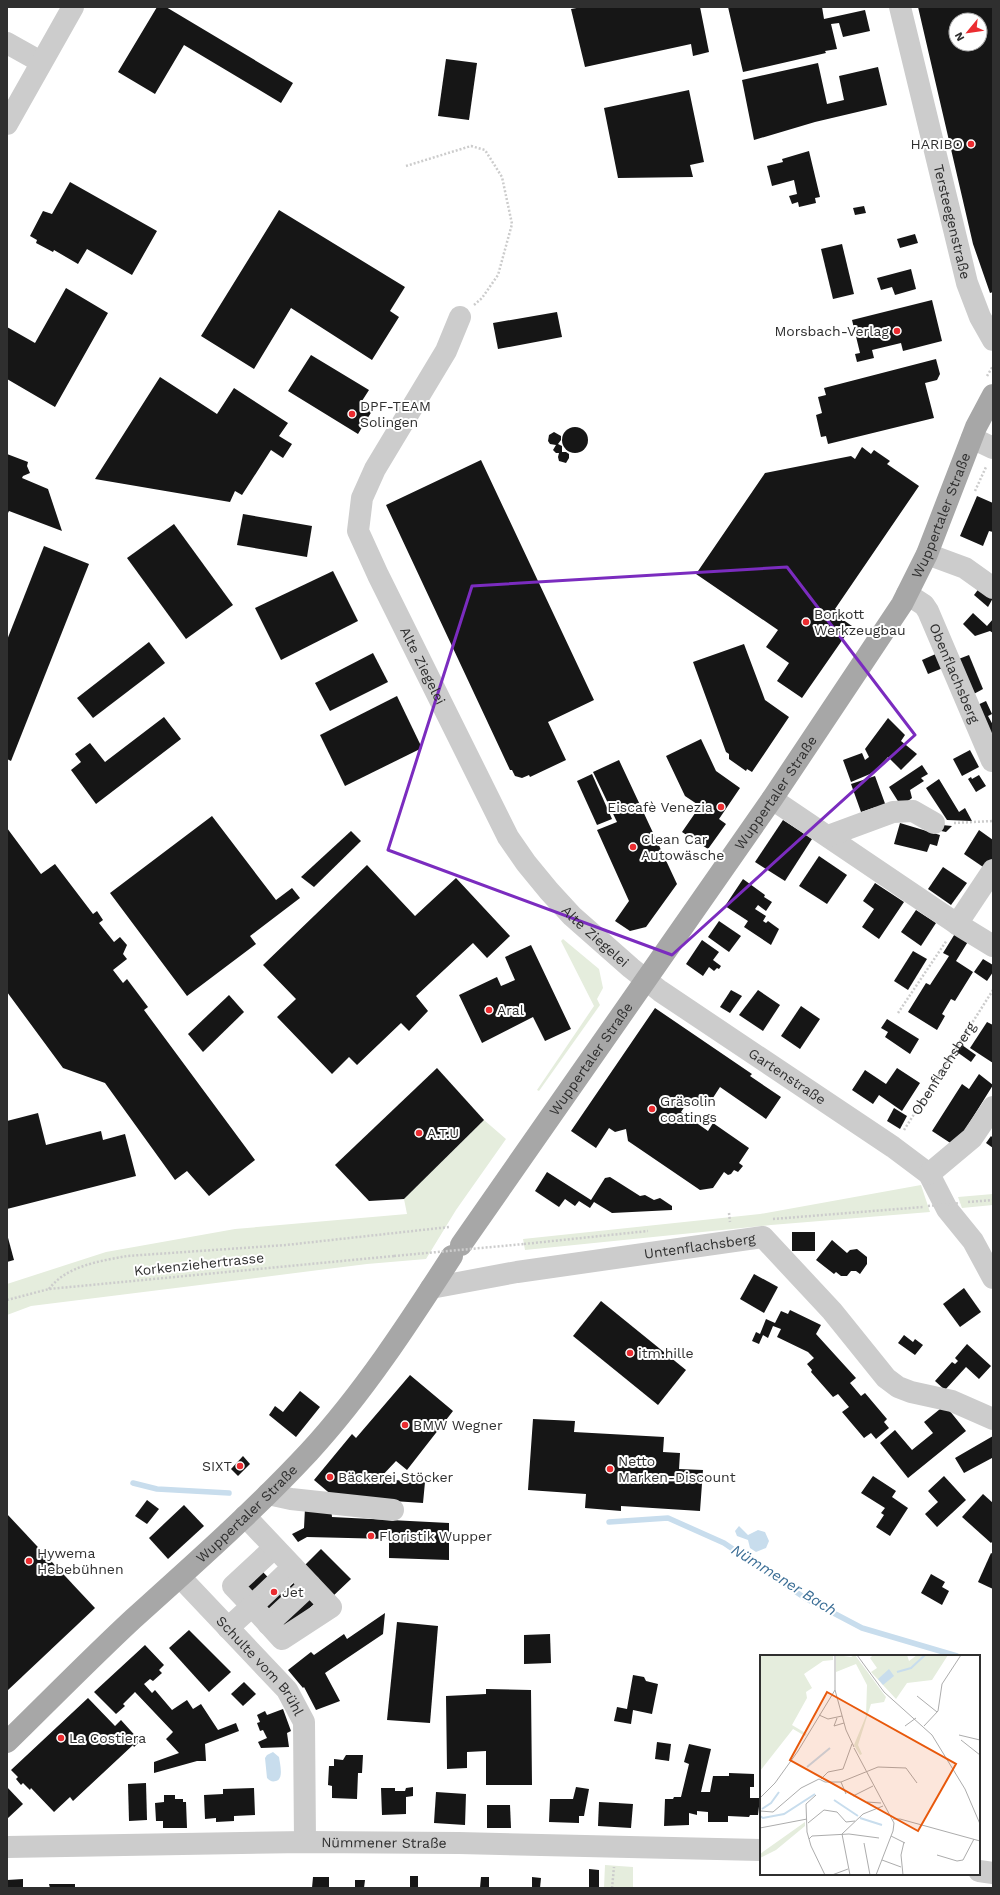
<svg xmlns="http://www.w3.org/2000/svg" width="1000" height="1895" viewBox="0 0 1000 1895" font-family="'Work Sans',sans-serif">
	<rect width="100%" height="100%" fill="#fff"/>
	<!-- green -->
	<g fill="#e5eddd">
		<path d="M563,939L599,969L603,988L597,999L600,1005L539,1091L537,1090L594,1006L561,941Z"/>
		<path d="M484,1120L506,1139L456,1210L426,1259L367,1264L31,1306L7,1315V1284L106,1252L235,1229L407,1214L404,1199Z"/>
		<path d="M921,1185L930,1212L771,1225L525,1250L523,1239L760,1214Z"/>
		<path d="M993,1194V1205L962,1208L958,1197Z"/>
		<path d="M605,1865L633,1867V1888H604Z"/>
	</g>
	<!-- water -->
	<g fill="#c8dded">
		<path d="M739,1526L748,1535L758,1530L765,1532L769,1541L766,1548L756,1552L750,1548L748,1540L737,1536L735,1531Z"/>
		<path d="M273,1752L279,1757C280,1764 284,1779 276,1781C272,1782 270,1781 267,1778L265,1758L267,1755Z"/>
	</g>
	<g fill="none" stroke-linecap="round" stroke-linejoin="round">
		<!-- stream -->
		<g stroke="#c8dded" stroke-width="5.5">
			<path d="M133,1483L157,1489L229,1493"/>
			<path d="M609,1522L668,1518L724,1543L805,1598L862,1628L957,1656"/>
		</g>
	</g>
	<!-- building -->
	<g fill="#161616" fill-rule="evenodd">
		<path d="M157,7H166L293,83L281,103L184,45L155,94L118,72Z"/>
		<path d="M582,7H700L709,52L693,56L691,44L585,67L571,9Z"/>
		<path d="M728,7H822L824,19L865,10L870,31L843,37L839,23L831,24L837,49L825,51L826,53L743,72Z"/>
		<path d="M918,7H993V292L990,293L973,244ZM956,20H980V44H956Z"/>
		<path d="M446,59L477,63L469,120L438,116Z"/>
		<path d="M818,63L827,104L844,100L839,76L878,67L887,105L815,122L754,140L742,80Z"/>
		<path d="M689,90L704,162L690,165L693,177L618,178L604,108Z"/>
		<path d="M809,151L820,197L815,198L816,203L799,207L798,202L792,204L789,196L797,194L794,180L772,186L767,166L783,162L782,159Z"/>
		<path d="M70,182L157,231L132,275L87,249L78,264L54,250L53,252L36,243L37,240L30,236L43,211L52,214Z"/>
		<path d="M864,206L866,213L855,215L853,208Z"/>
		<path d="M279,210L405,287L390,311L399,317L372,360L291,308L254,369L201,336Z"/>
		<path d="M915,234L918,243L900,248L897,239Z"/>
		<path d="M842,244L854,294L833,299L821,249Z"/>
		<path d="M911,269L916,289L895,295L892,287L881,290L877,278Z"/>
		<path d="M66,288L108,313L55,407L7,379V327L35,343Z"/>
		<path d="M932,300L942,341L903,351L901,343L872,350L874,358L857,362L855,354L860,353L852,320Z"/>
		<path d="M557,312L562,337L498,349L493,323Z"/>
		<path d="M311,355L369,390L360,404L372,411L358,434L288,391Z"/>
		<path d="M936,359L940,374L937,380L925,383L934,418L828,444L826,436L821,437L816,415L822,413L818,397L826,395L824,388Z"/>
		<path d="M160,377L217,414L234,388L288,423L279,436L292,444L283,458L271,450L242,495L235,491L230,502L95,479Z"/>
		<circle cx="575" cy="440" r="13"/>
		<path d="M554,432L561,436V440L558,444L562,446V452H566L569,454V458L566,463L559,461L558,457L559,453H556L553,450L556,445L550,444L548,441L549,435Z"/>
		<path d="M862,447L871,454L874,450L890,461L887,464L919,486L835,609L841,613L839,617L852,626L802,698L777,681L789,663L766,647L778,630L696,574L765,473L851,456L855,459Z"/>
		<path d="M7,454L28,462L27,466L30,473L23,476L22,478L48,489L62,531L9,511L7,515Z"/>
		<path d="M481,460L594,700L548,722L566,760L530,777L529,775L522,778L515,776L512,770H510L386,505Z"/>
		<path d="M977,496L993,503V532L989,531L983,546L960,536Z"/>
		<path d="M243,514L312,526L307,557L237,545Z"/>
		<path d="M174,524L233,605L186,639L127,558Z"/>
		<path d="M44,546L89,564L11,761L7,759V640Z"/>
		<path d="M333,571L358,621L281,660L255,608Z"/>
		<path d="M980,587L993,598L988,607L974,595Z"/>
		<path d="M973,613L987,626L993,619V633L990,631L975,636L963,624Z"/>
		<path d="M149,642L165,663L93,718L77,698Z"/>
		<path d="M744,644L765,700L789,717L752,772L747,769L746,771L729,759V754L726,752L693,662Z"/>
		<path d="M373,653L388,682L330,711L315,683Z"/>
		<path d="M938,653L943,668L928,674L922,660Z"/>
		<path d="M969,655L983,689L970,696L956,660Z"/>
		<path d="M397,696L422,748L345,786L320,735Z"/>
		<path d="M986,701L992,714L988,716L993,725V745L973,707Z"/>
		<path d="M164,717L181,739L96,804L71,770L81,762L75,754L90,743L105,762Z"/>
		<path d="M888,718L905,735L901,741L917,754L901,770L888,757L877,769L870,774L851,782L843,760L862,753L865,760L869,757L865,749Z"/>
		<path d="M701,739L716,771L740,788L719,819L726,824L708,849L682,832L700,806L685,796L666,756Z"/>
		<path d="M970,750L979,767L962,776L953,759Z"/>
		<path d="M619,760L677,884L646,927L630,931L615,921L629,901L597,830L617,822L593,772Z"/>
		<path d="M922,765L928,774L921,778L924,781L910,790L912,798L901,806L889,787Z"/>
		<path d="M592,774L612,819L597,825L577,781Z"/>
		<path d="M979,775L986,786L976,792L968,779L971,777L972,779Z"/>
		<path d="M875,776L887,809L877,812L876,807L861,812L851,784Z"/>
		<path d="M939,779L959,812L965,808L972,821L947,820L926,788Z"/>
		<path d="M212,816L276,900L292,888L300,898L250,936L256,944L187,996L110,893Z"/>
		<path d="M783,820L812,839L785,881L755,862Z"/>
		<path d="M900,823L940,835L937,846L930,844L927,852L894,844Z"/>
		<path d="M942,825L952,826L946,832L936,830Z"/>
		<path d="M7,828L41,874L55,864L93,914L97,911L103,920L99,923L114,942L120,937L127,945L123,954L127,959L113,970L123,983L127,979L148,1007L144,1010L255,1160L209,1196L187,1171L175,1180L105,1083L63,1068L7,992Z"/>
		<path d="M979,830L993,840V859L986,869L964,854Z"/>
		<path d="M351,831L361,841L314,887L301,877Z"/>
		<path d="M819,856L847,875L827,904L799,886Z"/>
		<path d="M367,865L415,916L456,878L510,936L487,958L473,943L416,996L428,1011L409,1031L401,1023L357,1065L349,1057L332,1074L277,1017L296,999L263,965Z"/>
		<path d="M943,867L967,883L951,905L928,889Z"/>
		<path d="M743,879L765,895L764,897L772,902L766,911L758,905L755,909L766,916L763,921L766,923L768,921L779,929L771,945L744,927L748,921L725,906Z"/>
		<path d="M875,883L904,902L879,939L862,927L874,909L863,901Z"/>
		<path d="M916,910L936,923L921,946L901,932Z"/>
		<path d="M719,921L741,936L729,952L708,937Z"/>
		<path d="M956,932L969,940L956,961L973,972L955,1001L951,999L942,1014L945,1016L937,1030L908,1012L926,983L930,985L949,956L943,953Z"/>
		<path d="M702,940L719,952L713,960L721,966L719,969L717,968L714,971L709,967L703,976L686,964Z"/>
		<path d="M531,945L571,1029L545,1041L533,1017L482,1043L459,995L497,977L501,986L515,980L505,957Z"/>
		<path d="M913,951L927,959L908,990L894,981Z"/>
		<path d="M983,959L993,965V972L987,981L974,972Z"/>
		<path d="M731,990L742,996L730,1013L720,1007Z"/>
		<path d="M758,990L780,1005L763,1031L739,1015Z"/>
		<path d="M229,995L244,1012L203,1052L188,1034Z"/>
		<path d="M801,1006L820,1019L800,1049L781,1036Z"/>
		<path d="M655,1008L752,1074L750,1076L781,1097L766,1119L720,1087L709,1104L699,1107L689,1100L681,1112L708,1131L713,1123L749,1148L739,1163L743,1166L738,1172L734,1170L731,1174L728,1175L724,1172L713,1188L700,1190L628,1141L626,1129L615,1132L609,1128L596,1148L571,1131Z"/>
		<path d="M887,1019L919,1039L910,1054L885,1037L888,1032L881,1028Z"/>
		<path d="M987,1022L993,1025V1063L970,1048Z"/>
		<path d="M962,1045L976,1055L971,1062L957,1052Z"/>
		<path d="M437,1068L484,1120L404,1199L369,1201L335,1165Z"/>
		<path d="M897,1068L920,1083L902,1111L879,1095L873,1104L852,1090L865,1070L886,1084Z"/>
		<path d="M979,1074L993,1085L955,1146L932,1131L962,1084L969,1089Z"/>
		<path d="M894,1108L907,1116L900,1129L887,1121Z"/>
		<path d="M38,1113L46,1145L101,1131L103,1140L125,1134L136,1176L7,1209V1121Z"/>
		<path d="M991,1136L993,1138V1148L986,1143Z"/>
		<path d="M547,1172L591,1200L605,1178L610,1177L640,1196L645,1195L654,1200L660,1198L672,1206V1210L612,1213L594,1202L590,1208L579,1201L575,1206L565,1199L559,1207L535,1191Z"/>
		<rect x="792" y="1232" width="23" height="19"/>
		<path d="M7,1234L14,1260L7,1262Z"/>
		<path d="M832,1240L847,1253L850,1250L857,1249L867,1257V1264L860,1274L856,1271H851L847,1276H841L836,1272L834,1274L816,1260Z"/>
		<path d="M754,1274L778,1287L764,1313L740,1299Z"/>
		<path d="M964,1288L981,1312L960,1327L943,1304Z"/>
		<path d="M601,1301L686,1370L658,1405L573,1336Z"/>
		<path d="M790,1310L821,1325L816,1334L856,1378L850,1383L861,1396L865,1393L887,1419L884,1422L889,1428L876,1439L871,1433L864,1438L842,1412L849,1407L838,1394L833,1397L811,1372L812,1370L807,1364L814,1358L808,1352L777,1337L781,1329L773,1326L768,1338L763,1335L759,1344L752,1341L756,1332L760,1334L766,1319L775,1323L781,1311L788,1314Z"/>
		<path d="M904,1335L913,1342L915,1339L923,1345L915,1355L898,1343Z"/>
		<path d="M967,1344L991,1366L979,1379L966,1367L945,1390L935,1381L952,1362L955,1364L958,1361L955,1358Z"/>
		<path d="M410,1375L453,1411L407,1470L396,1461L379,1479L425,1482L423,1503L334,1497L314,1480L352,1434L356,1438Z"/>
		<path d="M300,1391L320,1407L296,1437L269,1415L275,1406L283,1412Z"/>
		<path d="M945,1405L966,1431L908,1478L880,1443L895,1430L912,1450L933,1433L924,1422Z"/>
		<path d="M533,1419L575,1421L574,1432L664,1437L663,1452L680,1453L679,1469L703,1470L700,1511L621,1506V1511L585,1508L586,1494L528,1490Z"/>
		<path d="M993,1436V1460L992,1458L964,1473L955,1458Z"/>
		<path d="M243,1456L250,1464L238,1476L231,1469Z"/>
		<path d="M873,1476L896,1491L892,1497L908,1508L890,1536L876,1527L884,1515L881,1513L885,1508L861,1493Z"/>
		<path d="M944,1476L966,1500L937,1527L925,1514L938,1502L928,1491Z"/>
		<path d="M983,1494L993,1503V1541L991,1543L962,1517Z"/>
		<path d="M147,1500L159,1509L147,1524L135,1516Z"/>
		<path d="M184,1505L204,1526L168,1559L149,1538Z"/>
		<path d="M305,1508L331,1509L332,1517L449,1523V1560L389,1558V1539L307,1537L298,1542L292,1534L304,1528Z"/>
		<path d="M7,1514L95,1608L7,1691Z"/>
		<path d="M321,1549L351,1579L332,1597L327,1592L286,1630L246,1586L262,1571L283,1593L306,1571L303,1567Z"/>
		<path d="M991,1553L993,1554V1589L978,1582Z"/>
		<path d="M931,1574L945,1582L942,1587L949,1591L942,1605L921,1593Z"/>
		<path d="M385,1613L383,1634L325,1673L340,1701L316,1710L304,1687L303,1688L288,1670L311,1652L314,1655L344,1634L347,1639Z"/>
		<path d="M397,1622L438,1626L430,1723L387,1720Z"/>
		<path d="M189,1630L231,1672L209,1692L169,1648Z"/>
		<path d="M550,1634L551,1663L524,1664V1635Z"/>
		<path d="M145,1645L164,1665L159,1670L162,1673L153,1681L150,1679L144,1684L152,1693L155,1690L172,1710L187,1700L193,1709L201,1704L218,1730L236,1723L239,1731L205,1744L206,1761H197L154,1773V1762L179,1753L166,1739L173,1732L135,1692L123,1704L125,1706L116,1714L94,1692Z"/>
		<path d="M633,1675L644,1677L646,1681L658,1684L652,1714L633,1710L631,1724L614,1721L617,1707L627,1709Z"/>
		<path d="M244,1682L256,1694L243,1706L231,1694Z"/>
		<path d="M486,1689L531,1690L532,1785H486V1751L467,1752V1768L447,1769L446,1696L486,1694Z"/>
		<path d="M88,1698L115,1726L121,1720L140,1741L134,1747L133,1745L73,1801L70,1797L54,1812L31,1788L30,1790L23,1783L21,1785L16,1779L18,1777L11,1770Z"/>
		<path d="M283,1709L291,1731L287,1733L289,1747L261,1748L258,1742L267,1738L263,1730L260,1731L257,1723L260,1722L257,1715L265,1711L267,1715Z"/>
		<path d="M657,1742L671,1744L669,1761L655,1759Z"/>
		<path d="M689,1744L711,1749L701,1792H710L713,1776H729V1773L754,1774V1787H750V1798H760L758,1815H750L749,1817L728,1816V1822H708V1812L697,1811V1815L689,1813V1825L664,1826L665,1799H673L674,1797H681L689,1764L684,1762Z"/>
		<path d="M346,1755H363L362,1773H358L357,1799L332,1798V1786L328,1785L329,1766H334V1759L343,1760Z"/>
		<path d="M146,1783L147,1820L129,1821L128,1784Z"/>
		<path d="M7,1787L23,1804L7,1819Z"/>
		<path d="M413,1787V1796L406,1797V1814L382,1815L381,1788H395V1791H405L406,1788Z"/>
		<path d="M576,1787L589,1789L584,1816H579V1823L549,1822L550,1799H573Z"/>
		<path d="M254,1788L255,1815L234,1816V1821L216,1822V1818L205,1819L204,1795L223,1794V1789Z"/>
		<path d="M436,1792L466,1794L465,1825L434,1823Z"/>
		<path d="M164,1795H175V1799H183V1802H186L187,1828H163V1821H156L155,1803L164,1802Z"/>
		<path d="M599,1802L633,1804L631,1828L598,1826Z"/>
		<path d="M487,1805H510L511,1828H487Z"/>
		<path d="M589,1869L599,1870V1888H589Z"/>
		<rect x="410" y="1876" width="8" height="12"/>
		<path d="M313,1877H329V1888H312Z"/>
		<path d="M481,1877H489V1888H480Z"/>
		<path d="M532,1877L541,1878L540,1888H532Z"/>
		<path d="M23,1879V1888H7V1880Z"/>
		<path d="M355,1880H365L364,1888H355Z"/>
		<path d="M49,1884H75V1888H50Z"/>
	</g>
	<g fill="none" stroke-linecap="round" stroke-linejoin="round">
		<!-- path -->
		<g stroke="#ccc" stroke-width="2.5" stroke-dasharray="2 2" stroke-linecap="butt">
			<path d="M406,166L471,146L485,150L502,177L512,224L498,275L482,298L474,305"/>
			<path d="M987,376L993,366"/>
			<path d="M975,491L986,467"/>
			<path d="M954,823L993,821"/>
			<path d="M898,1013L947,940"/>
			<path id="s1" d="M904,1130L993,990"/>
			<path d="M968,1202L993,1200"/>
			<path d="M729,1213L730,1222"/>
			<path d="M773,1219L923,1207"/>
			<path d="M524,1244L648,1231"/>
			<path d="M49,1289C66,1266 100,1261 127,1256L286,1245L449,1227"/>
			<path d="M7,1300L49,1289L394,1256"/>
			<path d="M612,1888L614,1867"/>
		</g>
		<!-- minor -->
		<g stroke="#ccc" stroke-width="22">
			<path id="s2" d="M900,7L967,283L980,317L993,340"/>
			<path d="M7,43L41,62"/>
			<path d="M7,124L73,7"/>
			<path id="s3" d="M460,317L446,351L375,469L362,498L358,531L378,575L508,837L526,863L549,891L572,916L631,968L660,991L893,1147L929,1174L947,1209L973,1241L993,1278"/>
			<path d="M972,438L993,448"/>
			<path d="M927,554L965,568L993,588"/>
			<path id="s4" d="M907,594L924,605L928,611L992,761"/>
			<path d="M772,799L957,924L993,946"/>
			<path d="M828,836L893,812L913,811L934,823"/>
			<path d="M957,924L993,870"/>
			<path d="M929,1174L972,1138L993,1107"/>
			<path id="s5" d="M431,1288L517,1272L763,1237L832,1311L886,1378L898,1387L911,1392L952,1401L993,1419"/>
			<path d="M268,1494L291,1499L393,1510"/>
			<path d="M274,1548L233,1586L252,1606L293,1567"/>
			<path id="s6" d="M180,1577L287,1690L304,1722L305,1842"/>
			<path d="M268,1624L310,1585"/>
			<path d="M228,1628L252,1606L282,1639L331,1607L245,1516"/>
			<path id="s7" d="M7,1847L305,1842L459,1843L761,1850"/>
			<path d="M979,1871L993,1873"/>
		</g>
		<!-- major -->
		<g stroke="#a7a7a7" stroke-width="22">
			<path id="s8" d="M461,1245L772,799L902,604L927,554L976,427L993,395"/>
			<path id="s9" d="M7,1742C49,1701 90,1659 133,1619C193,1565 254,1511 309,1452C364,1392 408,1324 452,1256"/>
		</g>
		<!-- path-bridge -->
		<g stroke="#ccc" stroke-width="2.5" stroke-dasharray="2 2" stroke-linecap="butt">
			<path d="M928,1206L960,1203"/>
			<path d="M394,1256L524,1244"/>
		</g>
	</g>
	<!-- marked area -->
	<path fill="none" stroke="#7b2cbf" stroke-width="3" stroke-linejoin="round" d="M787,567L915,735L672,955L388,850L472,586Z"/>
	<!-- markers -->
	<g fill="#eb2c30" stroke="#fff" stroke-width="1.5">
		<circle cx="971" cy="144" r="4"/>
		<circle cx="897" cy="331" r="4"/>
		<circle cx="352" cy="414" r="4"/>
		<circle cx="806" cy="622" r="4"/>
		<circle cx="721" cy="807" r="4"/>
		<circle cx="633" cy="847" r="4"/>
		<circle cx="489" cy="1010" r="4"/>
		<circle cx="652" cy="1109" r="4"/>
		<circle cx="419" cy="1133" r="4"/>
		<circle cx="630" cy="1353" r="4"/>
		<circle cx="405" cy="1425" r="4"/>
		<circle cx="240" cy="1466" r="4"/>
		<circle cx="610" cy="1469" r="4"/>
		<circle cx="330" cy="1477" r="4"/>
		<circle cx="371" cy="1536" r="4"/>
		<circle cx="29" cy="1561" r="4"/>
		<circle cx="274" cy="1592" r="4"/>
		<circle cx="61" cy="1738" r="4"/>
	</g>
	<g text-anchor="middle" stroke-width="4" stroke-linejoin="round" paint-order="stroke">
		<!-- poi labels -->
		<g font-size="14" fill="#2f2f2f" stroke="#fff" text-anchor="start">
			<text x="963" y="149" text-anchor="end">HARIBO</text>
			<text x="889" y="336" text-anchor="end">Morsbach-Verlag</text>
			<text x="360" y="411">DPF-TEAM<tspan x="360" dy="16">Solingen</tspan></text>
			<text x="814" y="619">Borkott<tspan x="814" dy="16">Werkzeugbau</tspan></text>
			<text x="713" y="812" text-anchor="end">Eiscafè Venezia</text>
			<text x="641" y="844">Clean Car<tspan x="641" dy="16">Autowäsche</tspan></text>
			<text x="497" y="1015">Aral</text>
			<text x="660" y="1106">Gräsolin<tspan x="660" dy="16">coatings</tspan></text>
			<text x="427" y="1138">A.T.U</text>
			<text x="638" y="1358">itm.hille</text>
			<text x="413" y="1430">BMW Wegner</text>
			<text x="618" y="1466">Netto<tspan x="618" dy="16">Marken-Discount</tspan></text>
			<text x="232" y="1471" text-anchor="end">SIXT</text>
			<text x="338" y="1482">Bäckerei Stöcker</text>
			<text x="379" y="1541">Floristik Wupper</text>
			<text x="37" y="1558">Hywema<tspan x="37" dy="16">Hebebühnen</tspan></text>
			<text x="282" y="1597">Jet</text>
			<text x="69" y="1743">La Costiera</text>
		</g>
		<!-- street labels -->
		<g font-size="14" fill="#2f2f2f" stroke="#fff">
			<text dy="5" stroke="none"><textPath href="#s2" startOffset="221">Tersteegenstraße</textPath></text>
			<text dy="5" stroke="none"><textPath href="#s8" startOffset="875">Wuppertaler Straße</textPath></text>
			<text dy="5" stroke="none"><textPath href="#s3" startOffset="389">Alte Ziegelei</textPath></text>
			<text dy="5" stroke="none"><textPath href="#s4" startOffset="95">Obenflachsberg</textPath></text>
			<text dy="5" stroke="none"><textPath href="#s8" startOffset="551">Wuppertaler Straße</textPath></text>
			<text dy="5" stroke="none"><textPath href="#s3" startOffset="713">Alte Ziegelei</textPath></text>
			<text dy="5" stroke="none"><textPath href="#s8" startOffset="227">Wuppertaler Straße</textPath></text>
			<text dy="5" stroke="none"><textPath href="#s1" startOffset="73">Obenflachsberg</textPath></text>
			<text dy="5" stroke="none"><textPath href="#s3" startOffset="951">Gartenstraße</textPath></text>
			<text dy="5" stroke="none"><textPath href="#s5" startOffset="272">Untenflachsberg</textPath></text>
			<text transform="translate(199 1264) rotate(-6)" y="5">Korkenziehertrasse</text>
			<text dy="5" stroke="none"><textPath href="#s9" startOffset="331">Wuppertaler Straße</textPath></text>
			<text dy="5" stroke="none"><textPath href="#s6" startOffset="120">Schulte vom Brühl</textPath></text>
			<text dy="5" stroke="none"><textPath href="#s7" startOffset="377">Nümmener Straße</textPath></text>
		</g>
		<!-- water labels -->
		<g font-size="15" font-style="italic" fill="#3a6d95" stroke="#fff">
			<text transform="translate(784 1580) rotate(32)" y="5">Nümmener Bach</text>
		</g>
	</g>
	<!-- overview -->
	<g transform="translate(760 1655)">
		<rect width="220" height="220" fill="#fff"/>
		<path d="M0,0H73V5L63,6L44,19L52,33L46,37L47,43L32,70L47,79L45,81L33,74L0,116ZM76,0L91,2L95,0L126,42L124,47L111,49L98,90L102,99L100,100L94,90L106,61L107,30L96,9L76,17ZM113,0H147L149,6L157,0H188L172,25L147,28L136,44L111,17L117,13L110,3ZM45,167V171L16,195L0,203V199Z" fill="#e5eddd"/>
		<path d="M129,14L134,21L123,30L118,24Z" fill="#c8dded"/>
		<path fill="none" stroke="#c8dded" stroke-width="2" d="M137,17L151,13L165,0M47,112L70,93M74,145L98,161M2,154L11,148L19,137M0,161L3,163L24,159L55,139M100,163L122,170"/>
		<path fill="none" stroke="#acacac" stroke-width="1" d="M75,0V35L86,75L94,92M97,0L124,37L172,80L205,134L220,169M157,41L177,57M59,60L68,64L82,61M77,63L74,71L84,68M145,71L156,63M164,71L178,56L182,29L201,0M199,80L220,85M201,85L220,100M94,93L134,168L133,176L116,220M61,124L68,117L83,114L92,89M81,127L86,139M56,140L46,149L47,177L51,191L65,220M93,141L113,131M0,143L15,128L38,96L75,35M107,147L121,148M0,156L13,157L41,133L59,124L65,127H81L118,112L146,113L157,128M133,164H140L220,186M48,168L64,155L77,157L86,167L95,166M0,173L47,164M82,179L103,159L123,151M82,179L90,220M131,181L145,188M49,184L52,181L89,179L119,183M104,188L110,220M177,200L197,206L203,205L214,184M122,205L141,212M72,220L88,214M143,220L141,200L144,187"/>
		<path fill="#e8590c" fill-opacity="0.15" stroke="#e8590c" stroke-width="2" d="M67,37L196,109L158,176L30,105Z"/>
		<rect width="220" height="220" fill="none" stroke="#2f2f2f" stroke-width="2"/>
	</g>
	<!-- border -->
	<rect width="1000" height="1895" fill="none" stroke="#2f2f2f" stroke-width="16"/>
	<!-- north arrow -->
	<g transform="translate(968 32) rotate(241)"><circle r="19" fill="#ffffff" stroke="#acacac"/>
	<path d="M0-3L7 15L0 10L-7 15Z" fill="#eb2c30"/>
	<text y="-6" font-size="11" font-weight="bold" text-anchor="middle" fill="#2f2f2f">N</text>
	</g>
</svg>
